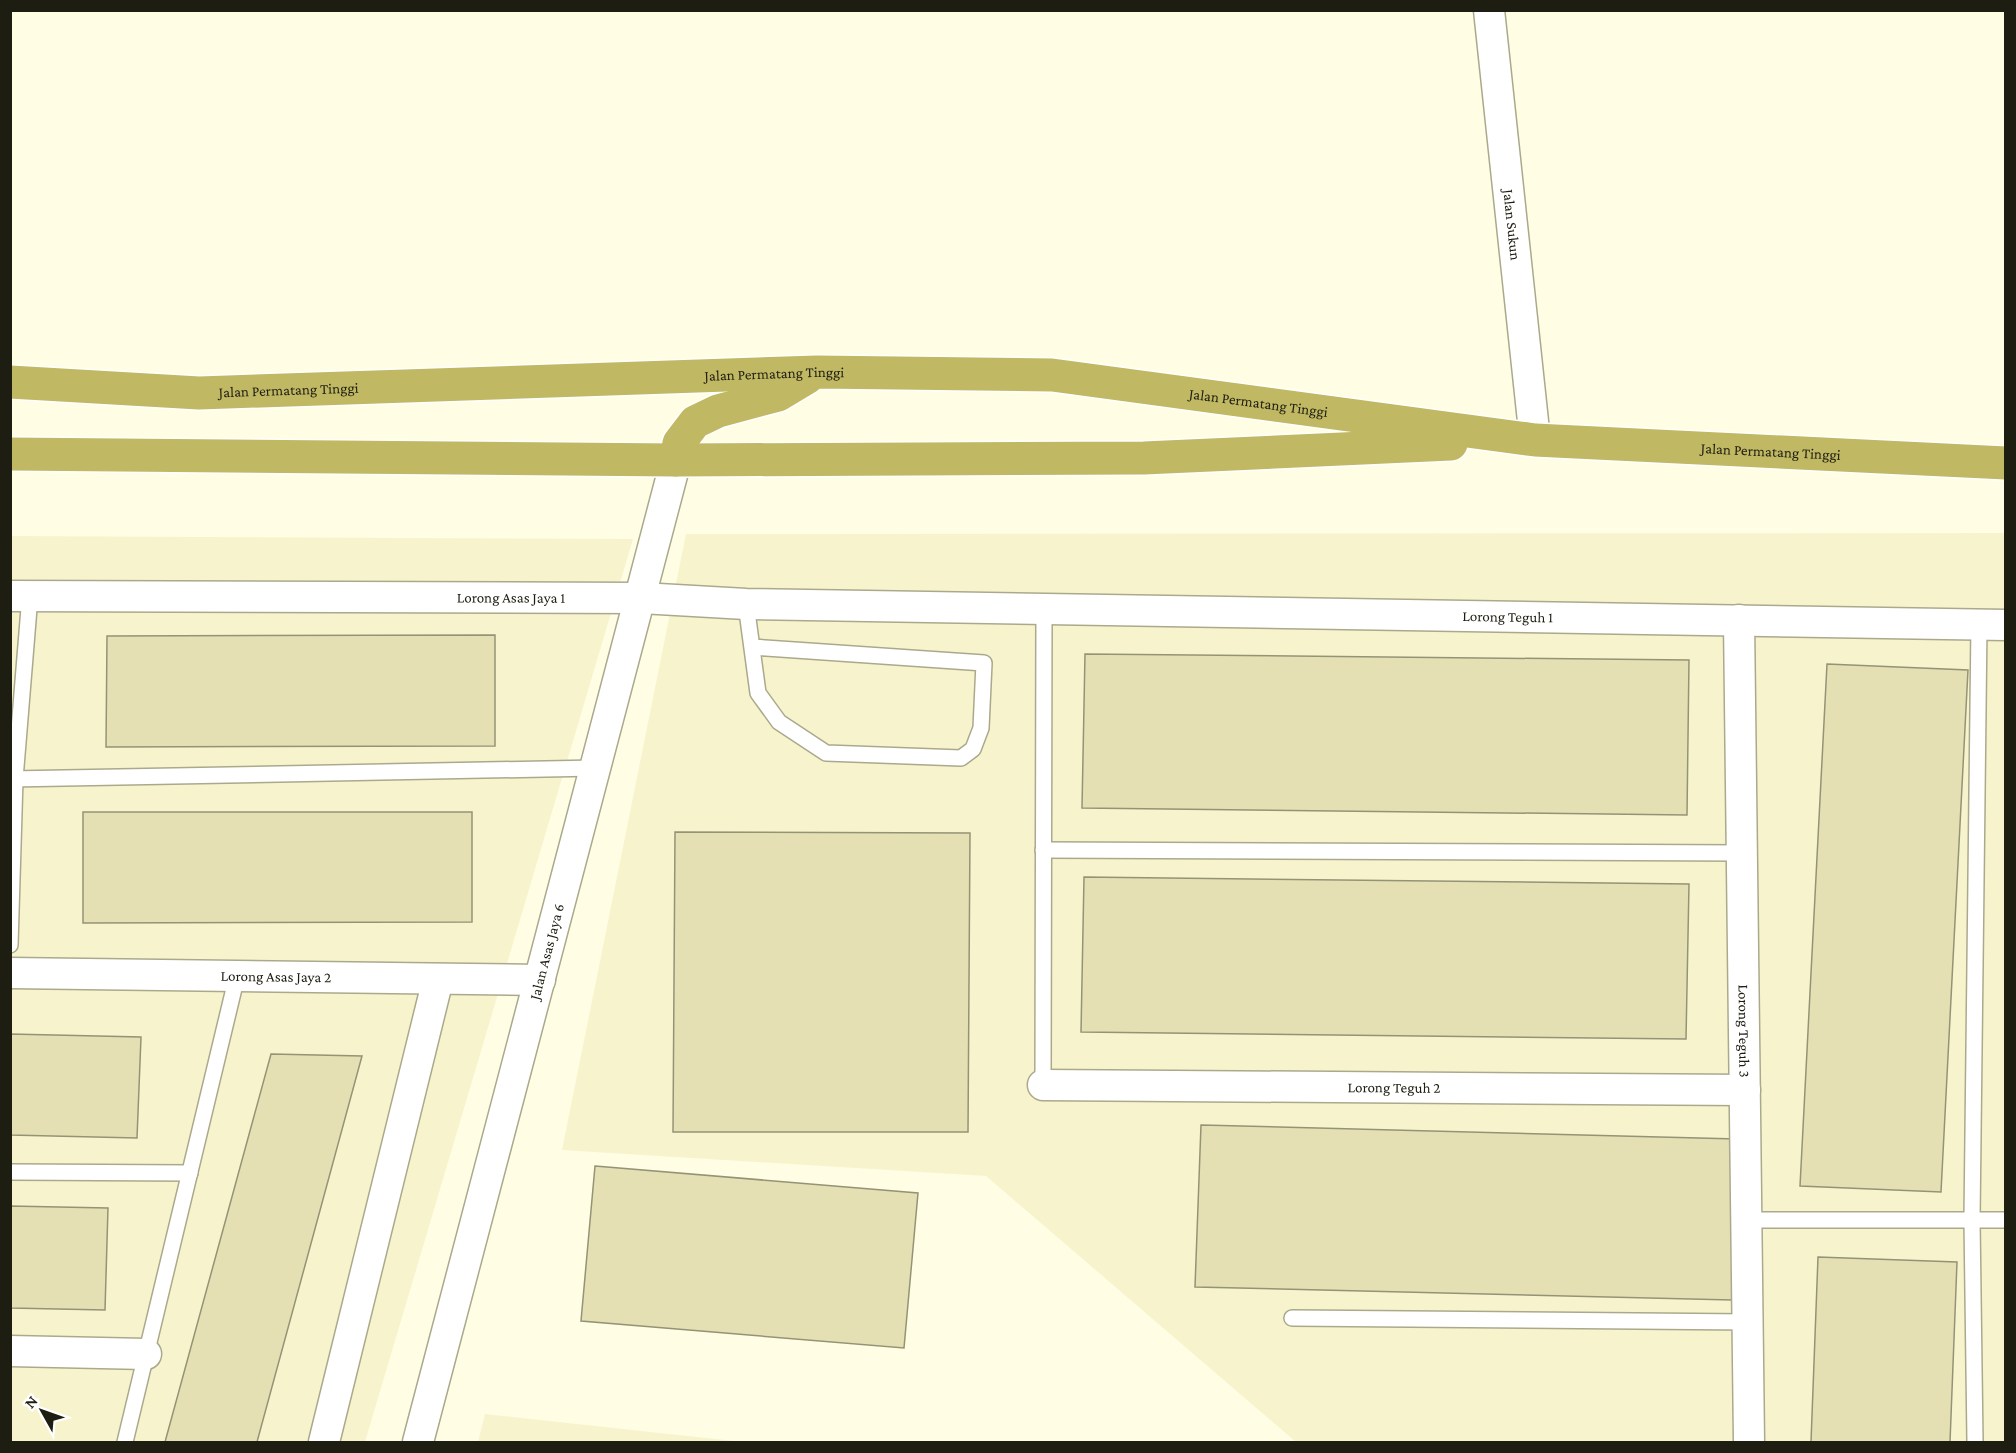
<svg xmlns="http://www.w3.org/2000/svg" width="2016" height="1453" viewBox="0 0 2016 1453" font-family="'Crimson Pro',serif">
	<rect width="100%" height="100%" fill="#fffde4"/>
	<!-- built -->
	<g fill="#f7f4cd">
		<path d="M2005,533V1442H1296L986,1176L562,1150L686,534Z"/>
		<path d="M11,536L633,539L365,1442H11Z"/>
		<path d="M485,1414L743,1442H478Z"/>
	</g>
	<!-- building -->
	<g fill="#e4e0b3" stroke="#959376" stroke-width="1.5">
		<path d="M495,635V746L106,747L107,636Z"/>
		<path d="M1085,654L1689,660L1687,815L1082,808Z"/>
		<path d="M1827,664L1968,670L1941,1192L1800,1186Z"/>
		<path d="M83,812H472V922L83,923Z"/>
		<path d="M675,832L970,833L968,1132H673Z"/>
		<path d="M1084,877L1689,884L1686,1039L1081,1032Z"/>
		<path d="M10,1034L141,1037L137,1138L10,1135Z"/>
		<path d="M271,1054L362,1056L257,1442H165Z"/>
		<path d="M1201,1125L1737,1139L1732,1300L1195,1287Z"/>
		<path d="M595,1166L918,1193L904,1348L581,1321Z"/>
		<path d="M10,1206L108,1208L105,1310L10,1308Z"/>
		<path d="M1818,1257L1957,1262L1950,1442H1811Z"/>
	</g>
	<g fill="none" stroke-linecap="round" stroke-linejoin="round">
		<!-- service casing -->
		<g stroke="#aba98c" stroke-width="18">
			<g id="service">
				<path d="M746,604L758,693L779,722L826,753L961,758L973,749L981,728L984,663L752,647"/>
				<path d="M10,779L596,768"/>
				<path d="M1043,850L1742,853"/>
				<path d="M10,945L15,779L30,596"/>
				<path d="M1043,1085L1044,609"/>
				<path d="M10,1172L190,1173"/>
				<path d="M1747,1220H2006"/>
				<path d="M1292,1318L1749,1322"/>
				<path d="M125,1442L237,976"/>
				<path d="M1975,1442L1972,1220L1979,624"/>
			</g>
		</g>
		<!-- minor casing -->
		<g stroke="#aba98c" stroke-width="33">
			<g id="minor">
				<path id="s1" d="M1489,10L1535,440"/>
				<path id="s2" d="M10,596L641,598L746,604L2006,625"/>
				<path id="s3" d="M1739,620L1749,1442"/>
				<path id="s4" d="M10,973L540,980"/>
				<path id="s5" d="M1043,1085L1745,1090"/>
				<path d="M10,1351L146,1354"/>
				<path d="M324,1442L438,979"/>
				<path id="s6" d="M418,1442L676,460"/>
			</g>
		</g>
		<!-- trunk casing -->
		<g stroke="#fff" stroke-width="36">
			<g id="trunk">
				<path id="s7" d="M10,382L199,393L817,372L1052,375L1535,440L2006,463"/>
				<path d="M10,454L676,460L1144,458L1451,444"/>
				<path d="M676,460L679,443L695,422L718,411L778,395L808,377"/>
			</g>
		</g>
		<!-- service -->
		<use href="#service" stroke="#fff" stroke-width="15"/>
		<!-- minor -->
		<use href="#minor" stroke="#fff" stroke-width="30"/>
		<!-- trunk -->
		<use href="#trunk" stroke="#c0b862" stroke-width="33"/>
	</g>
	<g text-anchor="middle" stroke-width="5" stroke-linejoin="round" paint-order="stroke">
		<!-- street labels -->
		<g font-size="15" fill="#1e1d12" stroke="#fff">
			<text dy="5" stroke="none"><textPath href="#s1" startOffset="216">Jalan Sukun</textPath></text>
			<text dy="5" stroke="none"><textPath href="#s7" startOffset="765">Jalan Permatang Tinggi</textPath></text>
			<text dy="5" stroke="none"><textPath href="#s7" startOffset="279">Jalan Permatang Tinggi</textPath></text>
			<text dy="5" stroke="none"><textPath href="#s7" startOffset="1251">Jalan Permatang Tinggi</textPath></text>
			<text dy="5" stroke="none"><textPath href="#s7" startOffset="1766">Jalan Permatang Tinggi</textPath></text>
			<text dy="5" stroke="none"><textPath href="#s2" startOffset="501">Lorong Asas Jaya 1</textPath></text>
			<text dy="5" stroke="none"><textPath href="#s2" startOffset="1498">Lorong Teguh 1</textPath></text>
			<text dy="5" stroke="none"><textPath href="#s6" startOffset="507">Jalan Asas Jaya 6</textPath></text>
			<text dy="5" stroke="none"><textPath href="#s4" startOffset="266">Lorong Asas Jaya 2</textPath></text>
			<text dy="5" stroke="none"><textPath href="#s3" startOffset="411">Lorong Teguh 3</textPath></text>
			<text dy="5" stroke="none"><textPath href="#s5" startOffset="351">Lorong Teguh 2</textPath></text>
		</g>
	</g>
	<!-- border -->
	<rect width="2016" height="1453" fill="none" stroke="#1e1d12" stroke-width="24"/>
	<!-- north arrow -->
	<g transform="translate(42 1411) rotate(310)" stroke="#ffffff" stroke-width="4.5" paint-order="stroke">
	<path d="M0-4.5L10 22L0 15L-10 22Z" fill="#1e1d12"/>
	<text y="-9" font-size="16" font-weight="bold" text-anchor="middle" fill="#1e1d12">N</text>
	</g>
</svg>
